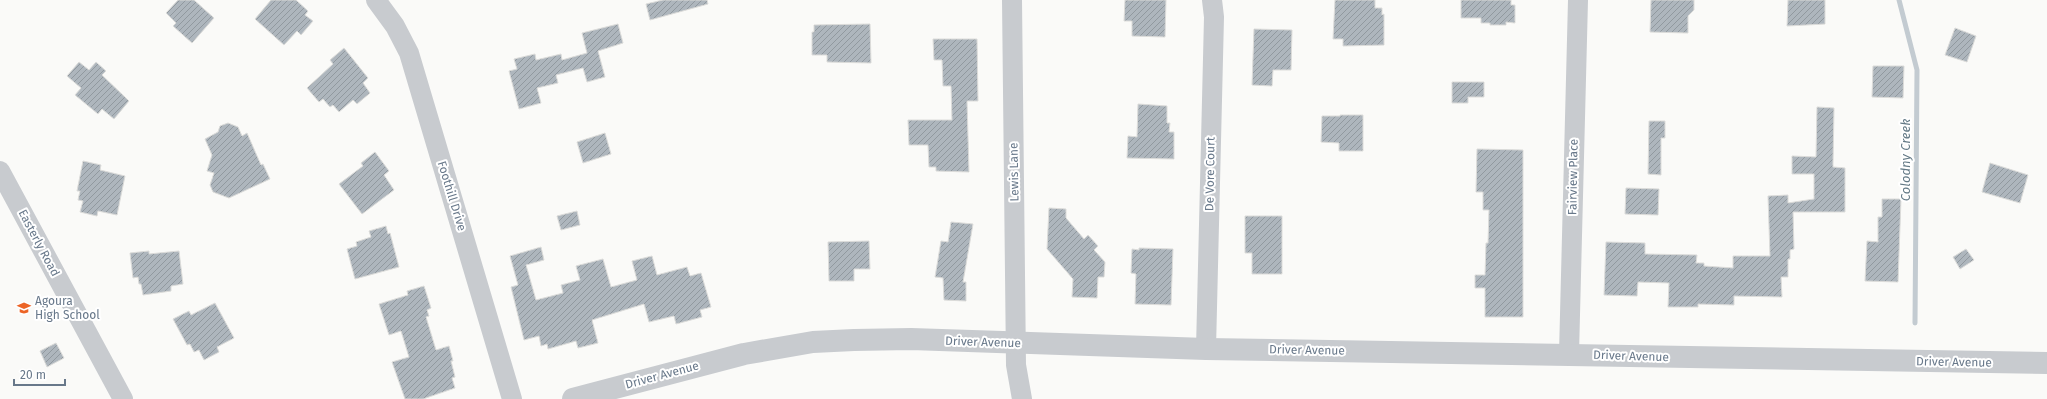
<svg xmlns="http://www.w3.org/2000/svg" width="2047" height="399" viewBox="0 0 2047 399" font-family="'Fira Sans',sans-serif">
	<defs>
		<pattern id="building-hatch" width="6" height="6" patternUnits="userSpaceOnUse"><rect width="6" height="6" fill="#aeb6bd"/><path d="M-1 1l2-2M0 6l6-6M5 7l2-2" fill="none" stroke="#91999f"/></pattern>
	</defs>
	<rect width="100%" height="100%" fill="#fafaf8"/>
	<g fill="none" stroke-linecap="round" stroke-linejoin="round">
		<!-- stream -->
		<path stroke="#c3cbd1" stroke-width="5" d="M1899,0L1917,70L1915,323"/>
	</g>
	<!-- building -->
	<g fill="url(#building-hatch)" stroke="#dcdcda">
		<path d="M178,0H194L214,18L192,43L173,26L176,23L166,13Z"/>
		<path d="M271,0H296L308,11L305,15L313,21L301,35L297,31L284,45L255,19Z"/>
		<path d="M663,0H707L708,4L650,20L646,4Z"/>
		<path d="M1125,0H1166L1165,37L1132,36V21H1124Z"/>
		<path d="M1335,0H1375V8H1382V15L1384,14V45L1343,46V39H1333Z"/>
		<path d="M1461,0H1511V5H1515V23L1506,22V25H1490V23H1481V18H1461Z"/>
		<path d="M1651,0H1694V10L1688,16V33L1650,32Z"/>
		<path d="M1788,0H1825V24L1787,26Z"/>
		<path d="M618,24L623,43L598,51L605,77L587,82L583,68L556,75L558,83L537,88L541,103L519,109L509,71L517,69L514,59L535,54L536,60L561,54L562,60L587,53L582,33Z"/>
		<path d="M870,24L871,63L827,62V55H812V32H814V25Z"/>
		<path d="M1955,28L1976,36L1967,62L1945,55Z"/>
		<path d="M1254,29L1292,30L1291,70H1273L1272,86L1252,85Z"/>
		<path d="M933,39H977L978,101H967L969,172L936,171V167H929L928,145H909L908,120H952L951,86H943L942,60H934Z"/>
		<path d="M344,48L368,78L363,83L370,93L357,104L353,100L339,112L333,105L330,107L323,99L319,102L307,88L333,64L330,60Z"/>
		<path d="M79,62L89,70L96,62L106,71L102,75L129,101L114,119L102,109L98,114L75,95L81,88L67,76Z"/>
		<path d="M1873,66H1904L1903,98L1872,97Z"/>
		<path d="M1452,82H1484V97H1468V103H1452Z"/>
		<path d="M1138,104L1167,106V123H1170L1169,132H1174V159L1127,158L1128,136L1137,137Z"/>
		<path d="M1817,107L1834,108L1833,163V167L1845,168V212H1793L1794,249L1790,250V259H1788V277H1781L1782,297L1734,296V305L1698,304V307H1668L1669,283L1638,282L1637,296L1604,295L1606,242L1645,243V254L1697,255L1696,263H1704V266L1733,268V256H1770L1768,196L1788,195V203L1814,199V174H1792V156L1816,157Z"/>
		<path d="M1340,115H1363V151H1339V143L1321,142L1322,116H1340Z"/>
		<path d="M1649,121H1665V138H1661V175L1648,174Z"/>
		<path d="M228,123L238,127L242,136L247,133L261,165L263,164L270,179L229,198L213,192L210,185L214,173L207,171L212,155L205,139L218,132L220,126Z"/>
		<path d="M605,133L611,154L583,163L577,142Z"/>
		<path d="M1477,149L1523,150V317H1485V288H1475V275H1485L1486,243H1488L1489,210H1483V192H1476Z"/>
		<path d="M375,152L389,171L384,175L394,190L362,214L339,184L363,166L361,163Z"/>
		<path d="M83,161L101,165L100,170L125,176L117,215L98,211L97,216L80,212L83,201L78,200L80,191H77Z"/>
		<path d="M1990,163L2028,175L2020,203L1982,192Z"/>
		<path d="M1626,188L1659,189L1658,215L1625,214Z"/>
		<path d="M1882,199H1901L1898,282L1865,281L1867,241L1878,242V217H1882Z"/>
		<path d="M1049,208L1066,209V218L1084,239L1088,235L1098,246L1094,250L1105,262L1104,277H1098L1097,298L1072,297L1073,279L1047,249Z"/>
		<path d="M577,211L580,225L561,230L557,216Z"/>
		<path d="M1245,216H1282V274H1252V253H1245Z"/>
		<path d="M951,222L973,224L963,282H966V301L944,300L943,278L935,277L941,241L948,242Z"/>
		<path d="M386,226L388,234L390,233L399,267L355,279L347,249L357,246L356,242L371,237L369,231Z"/>
		<path d="M869,241L870,269H854V281H829L828,242Z"/>
		<path d="M541,247L544,260L526,265L536,300L563,293L561,285L580,280L576,266L603,259L611,287L637,280L632,261L652,256L657,275L687,267L690,276L701,273L711,307L700,310L702,317L676,324L674,316L649,322L644,304L592,320L598,343L578,348L576,341L548,349L547,344L541,346L539,336L524,340L511,287L518,285L510,256Z"/>
		<path d="M1139,248L1173,249L1171,305L1135,304L1136,274L1131,273L1132,249L1139,250Z"/>
		<path d="M1966,249L1974,260L1960,269L1953,257Z"/>
		<path d="M149,251V254L179,251L183,284L171,286V291L143,295L141,284H139L138,277L133,278L130,253Z"/>
		<path d="M424,286L431,308L427,310L429,316L426,317L436,350L449,346L453,361H451L455,377L452,378L455,388L423,399H405L392,362L409,357L401,331L389,335L379,304L408,295L407,291Z"/>
		<path d="M215,303L234,338L217,347L219,352L204,360L199,350L194,352L190,344L187,345L173,319L189,311L191,315Z"/>
		<path d="M56,343L64,358L47,367L40,351Z"/>
	</g>
	<g fill="none" stroke-linecap="round" stroke-linejoin="round">
		<!-- minor -->
		<g stroke="#c8cbcf" stroke-width="20">
			<path d="M376,0L395,26L409,53L512,399"/>
			<path d="M1012,0L1016,365L1022,399"/>
			<path d="M0,171L123,399"/>
			<path d="M1206,349L1214,17L1212,0"/>
			<path d="M1569,354L1578,0"/>
		</g>
		<!-- tertiary -->
		<path stroke="#c8cbcf" stroke-width="22" d="M573,399L744,354L813,342L854,340L911,339L1206,349L2047,363"/>
	</g>
	<!-- icons -->
	<defs>
		<g id="school-bare" transform="scale(1.08)"><path d="M0-5L7-2L0 1L-7-2ZM-4 1L0 2.5L4 1V4Q0 6-4 4Z" fill="#ec6426" stroke="#fff" stroke-width="2.5" paint-order="stroke"/></g>
	</defs>
	<g fill-rule="evenodd">
		<use href="#school-bare" x="24" y="308"/>
	</g>
	<g text-anchor="middle" stroke-width="4" stroke-linejoin="round" paint-order="stroke">
		<!-- street labels -->
		<g font-size="12" fill="#68788a" stroke="#fff">
			<text transform="translate(1014 172) rotate(-91)" y="4">Lewis Lane</text>
			<text transform="translate(1210 174) rotate(-89)" y="4">De Vore Court</text>
			<text transform="translate(1573 177) rotate(-89)" y="4">Fairview Place</text>
			<text transform="translate(452 196) rotate(73)" y="4">Foothill Drive</text>
			<text transform="translate(39 243) rotate(62)" y="4">Easterly Road</text>
			<text transform="translate(983 342) rotate(2)" y="4">Driver Avenue</text>
			<text transform="translate(1307 350) rotate(1)" y="4">Driver Avenue</text>
			<text transform="translate(1631 356) rotate(2)" y="4">Driver Avenue</text>
			<text transform="translate(1954 362) rotate(1)" y="4">Driver Avenue</text>
			<text transform="translate(662 375) rotate(-15)" y="4">Driver Avenue</text>
		</g>
		<!-- poi labels -->
		<g font-size="12" fill="#68788a" stroke="#fff" text-anchor="start">
			<text x="35" y="305">Agoura<tspan x="35" dy="14">High School</tspan></text>
		</g>
		<!-- water labels -->
		<g font-size="13" font-style="italic" fill="#637985" stroke="#fff">
			<text transform="translate(1905 160) rotate(-90)" y="5">Colodny Creek</text>
		</g>
	</g>
	<!-- scale -->
	<path d="M14 379v6h51v-6" fill="none" stroke="#68788a" stroke-width="2"/>
	<text x="20" y="379" font-size="12" fill="#68788a" stroke="#ffffff" stroke-width="3" paint-order="stroke">20 m</text>
</svg>
